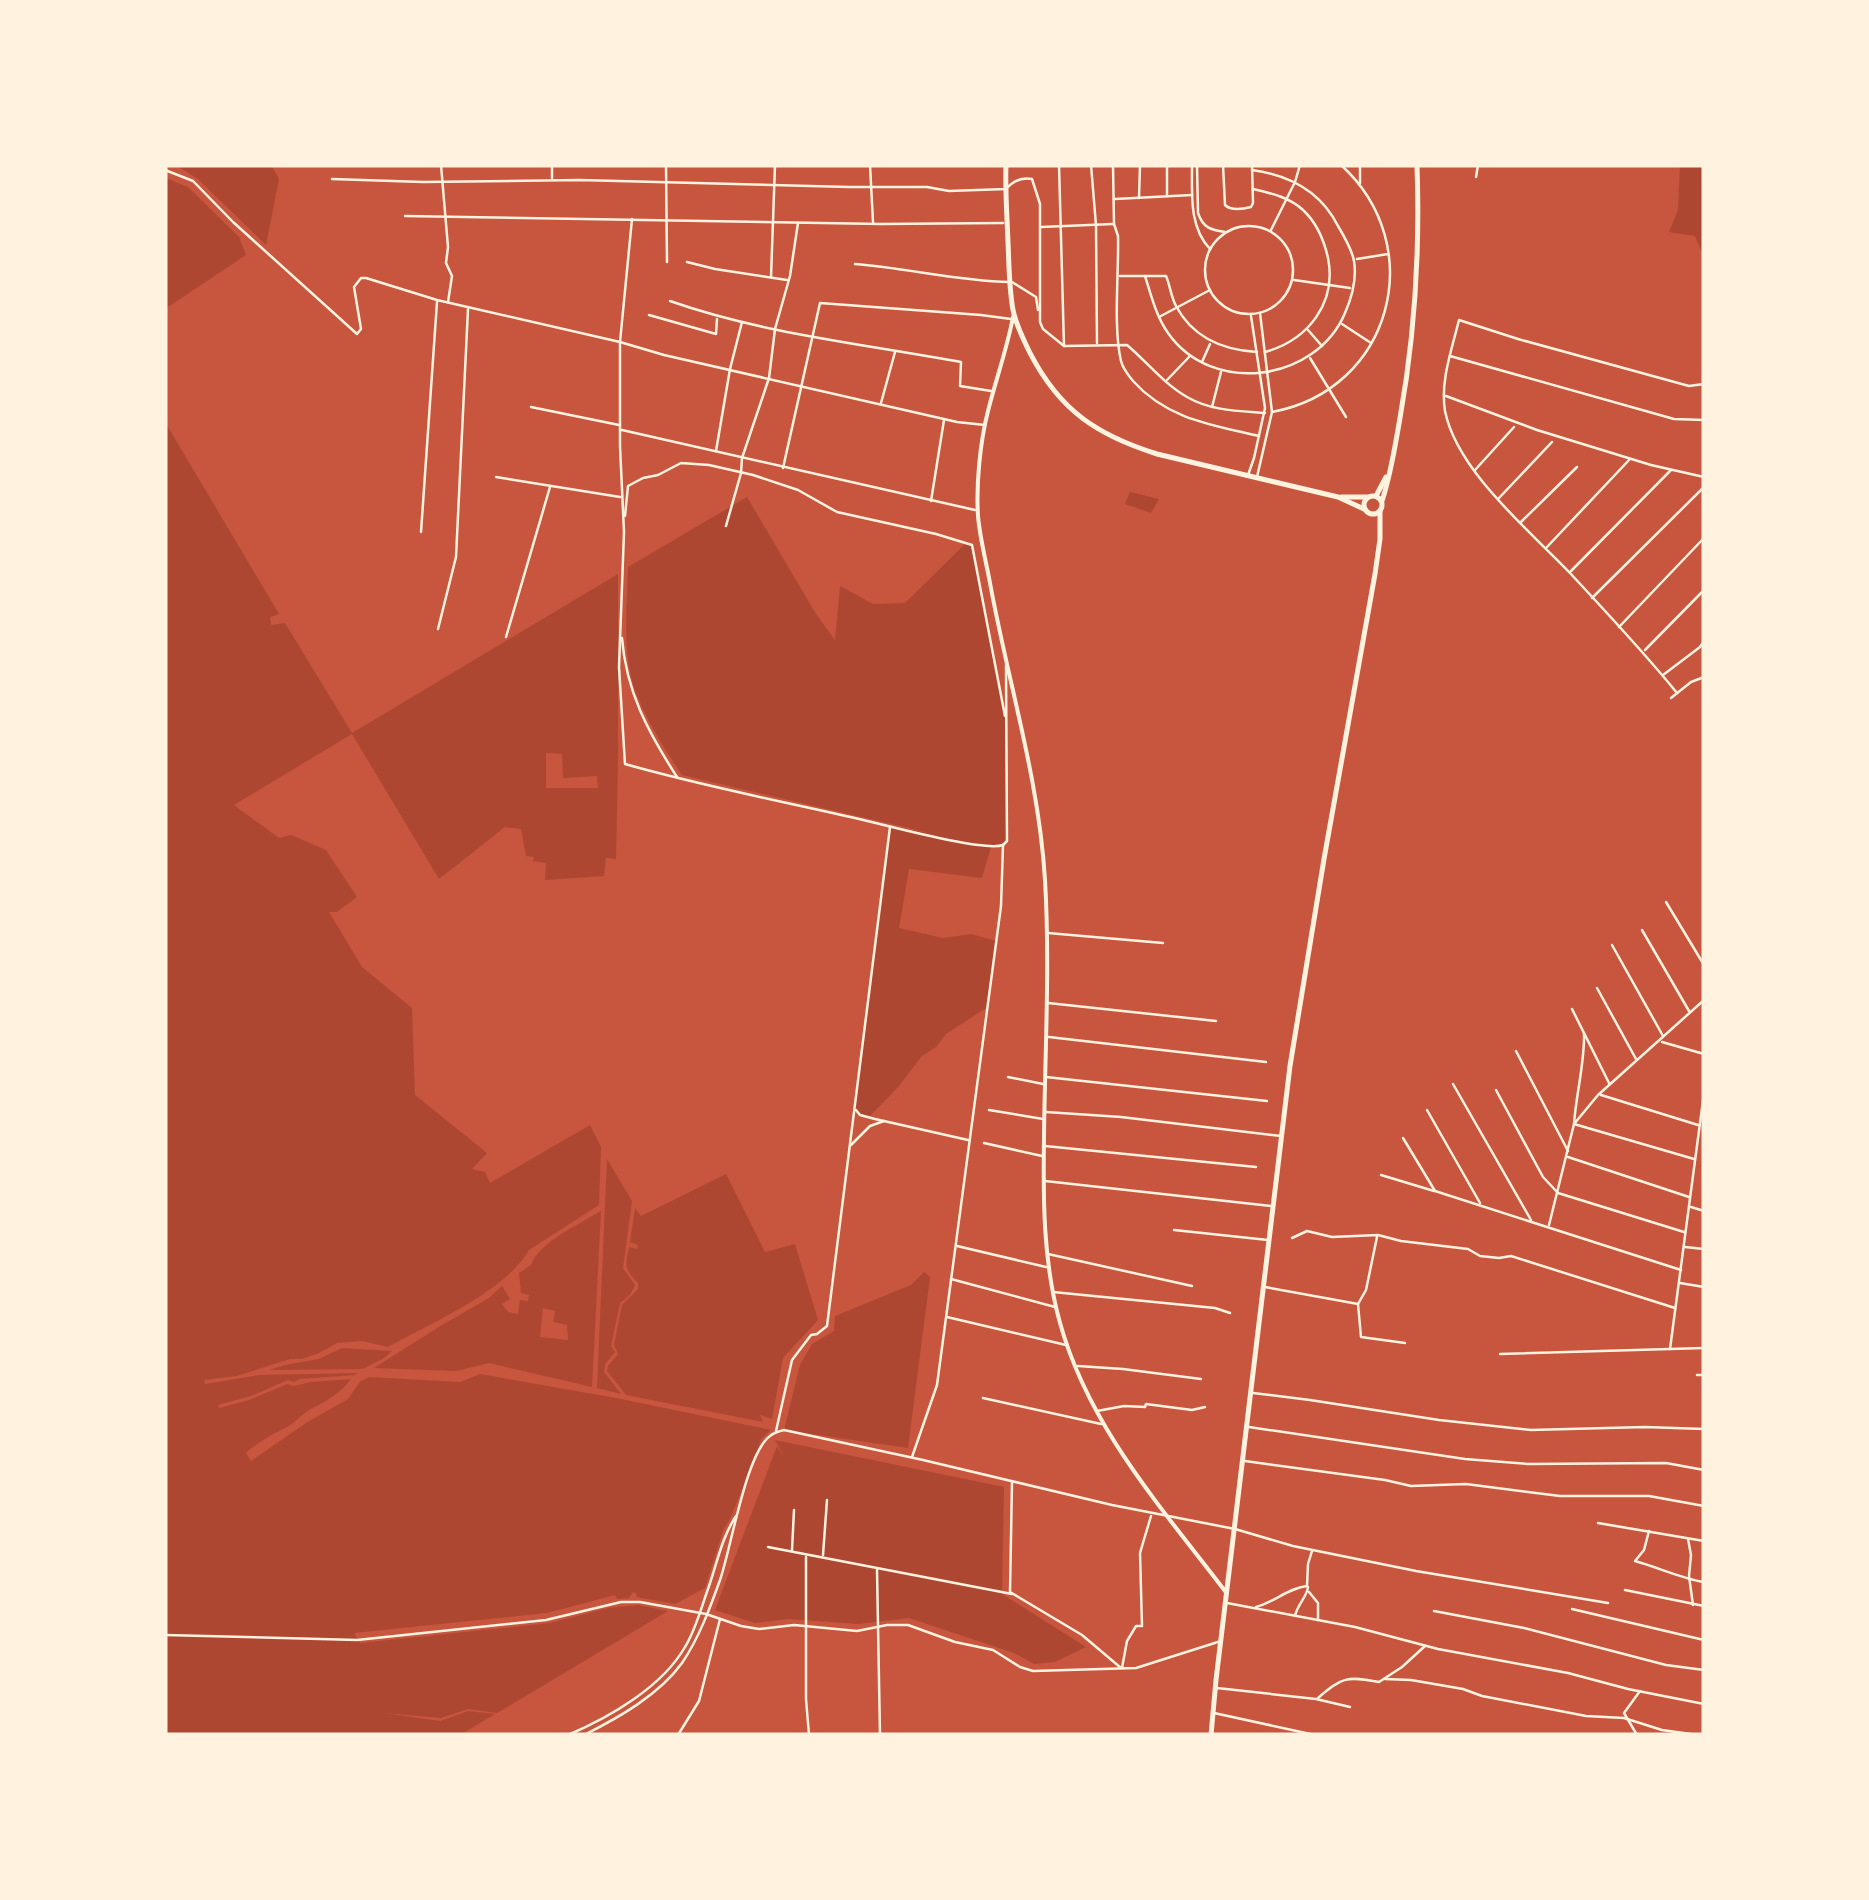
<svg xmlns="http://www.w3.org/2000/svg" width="1869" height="1900" viewBox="0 0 1869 1900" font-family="'PT Sans Narrow',sans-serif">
	<rect width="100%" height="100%" fill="#c8553d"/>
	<!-- green -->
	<g fill="#ae4732" fill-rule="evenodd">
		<path d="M175,165H271L279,179L266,245L198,179Z"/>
		<path d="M1680,165H1704V257L1695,236L1669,232L1678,210Z"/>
		<path d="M165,178L188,187L239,237L246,255L165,309Z"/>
		<path d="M165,422L279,614L270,617L271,625L285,623L352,733L618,574V763L616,859L606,858L604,876L545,880L546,863L533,861L534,857L526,856L521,829L505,827L439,879L352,734L234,805L279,838L291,835L326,850L357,897L337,912H329L362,967L412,1008L415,1095L487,1153L472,1169L485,1172L490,1183L590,1125L601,1147L599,1205L529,1250C505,1292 430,1323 388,1347L362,1341L337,1343L319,1353L302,1359H290L237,1376L204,1380L205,1384L259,1375L358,1373L354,1375L300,1379L294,1382L288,1380L251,1396L218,1405L219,1408L249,1400L287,1384L294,1386L310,1382L351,1379C340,1395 323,1402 306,1412C299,1417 294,1423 287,1427C272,1435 259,1441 246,1453L251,1461L306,1423L348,1399L360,1382L369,1377L460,1382L480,1374L616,1398L771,1430L762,1438L731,1517L723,1531L705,1588L675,1604L636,1597L637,1594L633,1592L629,1598L617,1599L615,1595L547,1613L354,1633L360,1643L550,1623L608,1608L638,1605L668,1611L497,1713L468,1709L441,1718L384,1713L440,1721L468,1711L495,1714L460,1735H165ZM546,753L562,754L563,778L597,776L598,788H546Z"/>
		<path d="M1130,492L1159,499L1151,513L1125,504Z"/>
		<path d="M747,497L816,614L835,640L840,586L873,604L905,603L966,543L972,545L1006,722L1007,841L1003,845L991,847L982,878L909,869L899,928L943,938L971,934L996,941L986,1008L946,1034L936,1047L922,1056L898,1087L869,1117L860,1115L855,1109L857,1079L867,1014L890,826L930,833L682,775C664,748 639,709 631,677C623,641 627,604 628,567Z"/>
		<path d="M607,1159L632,1201L623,1268L635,1285L630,1295L620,1303L611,1346L615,1352L605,1364L604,1372L621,1394L597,1388Z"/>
		<path d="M726,1174L765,1252L795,1244L818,1320L783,1358L772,1419L760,1415L763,1422L626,1395L607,1371L608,1366L618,1354L614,1345L622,1305L638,1289V1283C624,1268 625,1267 629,1247L637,1249L638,1245L630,1242L635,1208L641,1216Z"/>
		<path d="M601,1211L592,1387L489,1363L456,1371L374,1368L442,1325L489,1298L502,1286L510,1299L502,1304L508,1312L518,1314L520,1300L528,1301L529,1295L521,1293L519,1273L531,1265C538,1243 581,1223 601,1211ZM543,1308L555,1311L553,1322L567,1325L568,1340L540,1337Z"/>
		<path d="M924,1272L930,1277L908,1448L784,1430L800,1365L812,1344L834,1331L835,1316L911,1285Z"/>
		<path d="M342,1348L392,1351L384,1358L363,1369L269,1370L285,1365L319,1359Z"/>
		<path d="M775,1440L1004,1487L1002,1594L1086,1647L1055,1662L1034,1664L1014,1653L909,1618L859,1624L788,1619L755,1623L715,1610L777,1446L785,1458Z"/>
	</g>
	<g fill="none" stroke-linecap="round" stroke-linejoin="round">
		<!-- minor -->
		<g stroke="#fff3e0" stroke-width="2.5">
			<path d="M441,165L448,247L446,263L452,276L448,302"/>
			<path d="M552,165V178"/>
			<path d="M666,165L667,262"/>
			<path d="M870,165L873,222"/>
			<path d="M1059,165L1064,346L1127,345C1147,362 1164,384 1187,397C1211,411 1239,411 1265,413"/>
			<path d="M1091,165L1096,225L1097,343"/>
			<path d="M1113,165L1114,224L1118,236C1119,273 1113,327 1121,361C1123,369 1128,375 1133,381C1167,419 1212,425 1259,436"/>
			<path d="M1192,165C1192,194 1189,227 1210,249"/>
			<path d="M1197,165L1198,213C1203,228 1211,230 1225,232"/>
			<path d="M1223,165L1225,205C1231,211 1243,209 1251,207L1253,203L1252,165"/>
			<path d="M165,170L193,181L233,222L357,334L361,329L354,287L361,278H366L437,300L620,342L664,355L957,422L985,425"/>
			<path d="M1476,177L1478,165"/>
			<path d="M332,179L423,182L579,180L849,187H927L949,191L1006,189C1013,181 1022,177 1032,179L1040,204V322L1043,329L1064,346"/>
			<path d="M1360,183V165"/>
			<path d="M1253,189C1270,193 1289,197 1303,210C1317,223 1324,240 1328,258C1337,303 1308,340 1265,352"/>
			<path d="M1167,196V165"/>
			<path d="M1139,198L1140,165"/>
			<path d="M1115,199L1192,195"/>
			<path d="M405,216L881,224L1003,223"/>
			<path d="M632,219L620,342V446L624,532L619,667L625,764C702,786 781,801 859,819C886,825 983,852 1003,845"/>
			<circle cx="1249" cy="270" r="44"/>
			<path d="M1041,227L1113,224"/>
			<path d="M1271,230L1295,182L1300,165"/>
			<path d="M1357,259L1388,254"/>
			<path d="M687,262L715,269L787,280"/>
			<path d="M855,264C907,268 957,281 1009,282"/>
			<path d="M1120,276H1166C1170,285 1171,297 1176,306C1193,338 1222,350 1257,352"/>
			<path d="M1145,276C1151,295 1156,316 1168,333C1212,396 1316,382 1345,313C1352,297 1357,279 1354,261C1352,250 1344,236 1338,226C1321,192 1289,175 1252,170"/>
			<path d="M771,277L775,165"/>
			<path d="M1294,280L1350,288"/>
			<path d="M1012,282L1036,297L1038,310"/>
			<path d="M670,301C764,334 864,344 961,362L960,386L991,391"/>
			<path d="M649,315L716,334L717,319"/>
			<path d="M1159,317L1208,291"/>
			<path d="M1342,324L1371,343"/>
			<path d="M1308,330L1322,346"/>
			<path d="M1450,356L1674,419L1704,420"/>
			<path d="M1310,358L1346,417"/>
			<path d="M1202,362L1210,344"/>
			<path d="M1167,380L1189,357"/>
			<path d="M1446,396L1537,430L1651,465L1704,477"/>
			<path d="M881,403L895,352"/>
			<path d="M531,407L619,425"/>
			<path d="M1212,407L1221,372"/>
			<path d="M1272,412C1392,390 1430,246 1341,165"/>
			<path d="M622,430L975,510"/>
			<path d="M716,451L730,369L742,322"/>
			<path d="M783,468L820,303L981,315L1011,319"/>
			<path d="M1475,470L1514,427"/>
			<path d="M1248,475L1254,458L1265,408L1251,316"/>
			<path d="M496,477L620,497"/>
			<path d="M1257,477L1272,412L1260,313"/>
			<path d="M1499,498L1552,442"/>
			<path d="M931,501L944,420"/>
			<path d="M625,516L628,486L643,478L658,475L681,463L709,465L753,475L798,490L837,512L936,534L972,545L1005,716"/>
			<path d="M1521,522L1577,467"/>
			<path d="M726,526L741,473L742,458L769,378L775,329L790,276L798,223"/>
			<path d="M421,532L437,302"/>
			<path d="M1546,548L1630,459"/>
			<path d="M1571,571L1671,470"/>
			<path d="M1592,598L1704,487"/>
			<path d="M1619,627L1704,538"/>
			<path d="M438,629L456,557L468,309"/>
			<path d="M506,637L550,487"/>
			<path d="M622,638C626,691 648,732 677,777"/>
			<path d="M1645,650L1704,590"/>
			<path d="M1663,675L1700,647L1704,641"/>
			<path d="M1677,693C1643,651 1606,612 1570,573C1529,530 1457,471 1445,411C1440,381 1452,349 1459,320L1518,339L1689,386L1704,384"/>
			<path d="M1671,698L1691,682L1704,677"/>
			<path d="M1666,902L1704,965"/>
			<path d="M1642,930L1689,1011"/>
			<path d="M1048,933L1163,943"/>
			<path d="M1612,945L1663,1036"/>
			<path d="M1597,988L1636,1059"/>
			<path d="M1048,1003L1216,1021"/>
			<path d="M1572,1009L1609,1083"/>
			<path d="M1584,1033C1585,1062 1576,1094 1574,1124L1694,1159"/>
			<path d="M1049,1037L1266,1062"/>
			<path d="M1662,1042L1704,1054"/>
			<path d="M1516,1051L1568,1151"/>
			<path d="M1008,1077L1043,1084"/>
			<path d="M1046,1077L1267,1101"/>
			<path d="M1453,1084L1531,1220"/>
			<path d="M1496,1090L1543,1177L1558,1193L1684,1232"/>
			<path d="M1601,1095L1698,1125"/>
			<path d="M856,1110L860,1115L875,1119L968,1140"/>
			<path d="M989,1110L1043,1119"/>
			<path d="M1427,1110L1480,1203"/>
			<path d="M1046,1112L1121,1117L1281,1136"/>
			<path d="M1403,1138L1435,1191L1681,1270"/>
			<path d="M984,1143L1042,1156"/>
			<path d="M851,1145L870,1126L884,1121"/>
			<path d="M1045,1146L1256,1167"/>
			<path d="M1568,1157L1689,1197"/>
			<path d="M1381,1175L1434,1191"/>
			<path d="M1045,1181L1271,1206"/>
			<path d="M1691,1207L1704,1211"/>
			<path d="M1549,1225L1574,1124L1598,1095L1704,1000"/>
			<path d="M1174,1230L1268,1240"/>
			<path d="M1292,1238L1307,1231L1332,1237L1378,1235L1401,1241L1468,1249L1480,1256L1499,1258L1511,1256L1675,1308"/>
			<path d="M957,1246L1046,1267"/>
			<path d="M1685,1247L1704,1249"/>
			<path d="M1048,1254L1192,1286"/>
			<path d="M951,1279L1055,1307"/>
			<path d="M1680,1283L1704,1287"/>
			<path d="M1265,1287L1358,1304L1361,1337L1405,1343"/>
			<path d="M1053,1292L1215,1308L1230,1313"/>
			<path d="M1358,1304L1366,1290L1377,1237"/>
			<path d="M947,1317L1066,1345"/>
			<path d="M1670,1349L1704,1093"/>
			<path d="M1500,1354L1704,1348"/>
			<path d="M1078,1366L1123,1369L1201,1379"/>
			<path d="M1697,1375H1704"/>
			<path d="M1253,1393L1310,1400L1439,1420L1531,1430L1645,1427L1704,1429"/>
			<path d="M983,1398L1101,1424"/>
			<path d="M1097,1411L1124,1406L1145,1407L1146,1404L1192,1410L1205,1407"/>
			<path d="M1249,1427L1465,1459L1528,1464L1666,1463L1704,1470"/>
			<path d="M776,1431L792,1360L811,1335L817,1334L827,1326L890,827"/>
			<path d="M912,1457L937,1385L1001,906L1003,845L1007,841L1006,665"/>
			<path d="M1245,1461L1385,1480L1411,1486L1466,1484L1560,1496H1649L1704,1506"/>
			<path d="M1012,1482L1010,1592L1082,1635L1121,1668"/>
			<path d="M1598,1523L1704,1541"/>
			<path d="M1649,1531L1644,1550L1635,1561C1657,1567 1683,1579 1704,1582"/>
			<path d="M1688,1539L1691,1555L1689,1576L1693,1605"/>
			<path d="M768,1547L1012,1594"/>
			<path d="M792,1550L794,1510"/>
			<path d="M823,1555L827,1500"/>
			<path d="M806,1557V1699L809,1735"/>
			<path d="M877,1570L880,1735"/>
			<path d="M1625,1590L1704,1606"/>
			<path d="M1309,1592L1318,1603V1620"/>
			<path d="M1227,1603L1355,1627L1438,1649L1568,1673L1628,1689L1704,1704"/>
			<path d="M1256,1607C1275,1602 1288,1588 1307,1586L1308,1564L1312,1551"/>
			<path d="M1572,1609L1704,1640"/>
			<path d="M1434,1611L1524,1628L1666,1665L1704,1670"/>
			<path d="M1295,1616C1297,1605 1307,1597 1308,1587"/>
			<path d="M165,1635L357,1640L546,1620L621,1602H640L706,1614L741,1626L759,1629L794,1625L857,1631L887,1625H908L955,1642L993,1650L1020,1667L1033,1671L1136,1668L1221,1641"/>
			<path d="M1122,1668L1127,1641L1136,1626H1142L1140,1553L1151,1516"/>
			<path d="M1385,1679L1411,1680L1463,1689L1482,1696L1586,1716L1624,1718L1662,1730L1698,1735"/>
			<path d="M1217,1688L1316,1699L1350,1707"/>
			<path d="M1318,1698C1342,1677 1347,1676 1379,1682L1402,1667L1425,1646"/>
			<path d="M1214,1713L1315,1735"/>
			<path d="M568,1735C610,1717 662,1687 685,1647C696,1629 701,1608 708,1589C717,1564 721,1539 736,1516"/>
			<path d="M584,1735C618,1718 659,1695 682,1663C699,1638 710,1608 720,1580C731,1549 746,1453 770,1436C773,1433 780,1431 784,1430L923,1460L1112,1505L1235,1529L1293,1546L1416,1571L1608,1603"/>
			<path d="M678,1735L699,1701L720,1619"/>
			<path d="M1637,1735L1624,1713L1640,1691"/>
		</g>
		<!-- tertiary -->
		<path stroke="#fff3e0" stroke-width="4" d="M1013,317C1007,349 996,379 988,411C980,442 976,485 978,516C980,539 986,561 990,583C1008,682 1039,779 1045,880C1050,965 1045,1051 1044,1136C1043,1199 1043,1262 1060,1323C1089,1427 1161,1507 1225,1591"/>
		<!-- primary -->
		<g stroke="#fff3e0" stroke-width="5">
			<path d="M1006,165C1005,190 1007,216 1008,242C1009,264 1009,288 1013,310C1016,325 1023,339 1030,353C1060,411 1097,435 1157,454L1338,497L1364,509"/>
			<path d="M1341,497H1367"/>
		</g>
		<!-- trunk -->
		<g stroke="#fff3e0" stroke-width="5">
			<circle cx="1373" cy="505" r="9"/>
			<path d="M1376,496L1386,477"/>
			<path d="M1382,501C1391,474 1395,446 1400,418C1415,334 1420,250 1417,165"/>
			<path d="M1211,1735L1216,1680L1290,1066L1324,859L1375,574L1380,539V511"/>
		</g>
	</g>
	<!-- border -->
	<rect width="1869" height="1900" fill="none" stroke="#fff3e0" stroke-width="335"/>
</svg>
